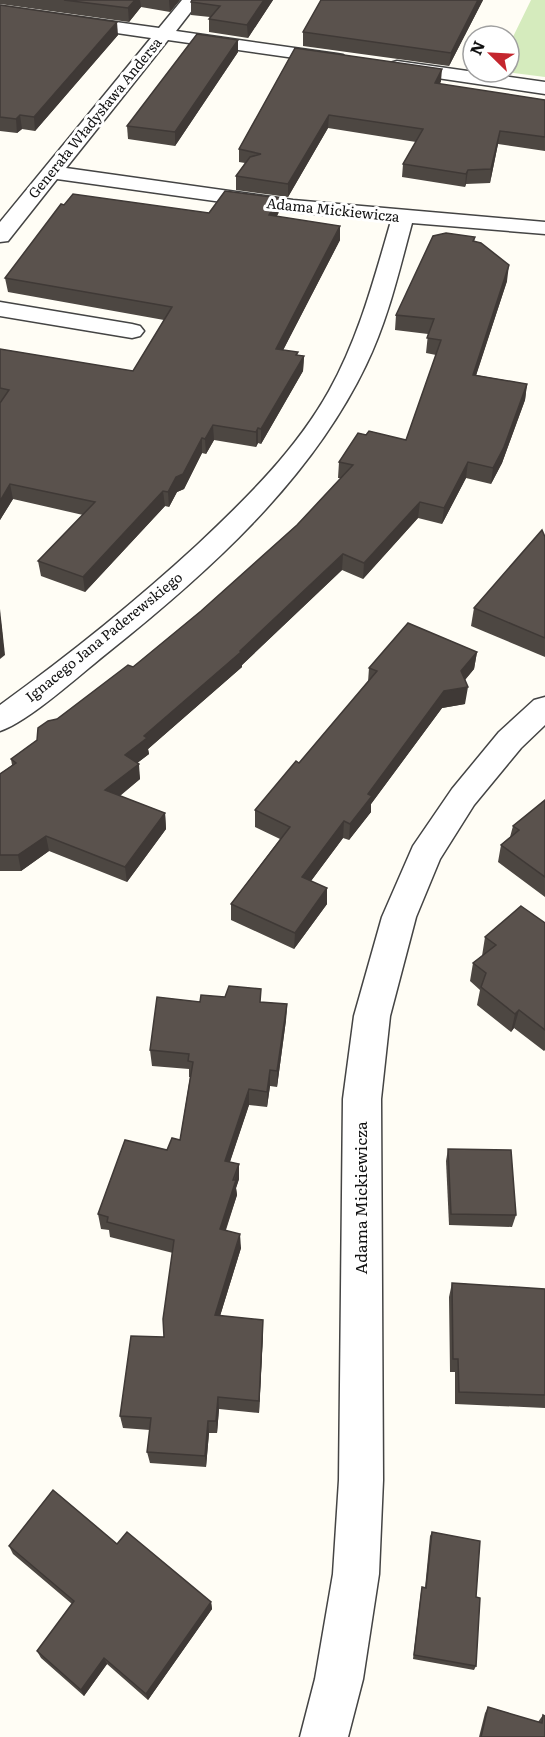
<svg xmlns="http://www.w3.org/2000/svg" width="545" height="1737" viewBox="0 0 545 1737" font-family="Literata,serif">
	<rect width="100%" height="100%" fill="#fffdf5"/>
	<!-- green -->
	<path fill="#d5ebbd" d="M531,0H545V77L506,72H509V45Z"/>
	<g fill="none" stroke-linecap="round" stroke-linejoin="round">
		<!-- minor casing -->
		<g stroke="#444" stroke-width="3">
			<g id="minor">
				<path d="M182,0H200L176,31L337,54L343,55L346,59L343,63L337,64L168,40L66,168L293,200L545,222V234L412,223C399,271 388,320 366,365C310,482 206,574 106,654C81,674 28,722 0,731V705C69,655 135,602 197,545C246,499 296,450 329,391C359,337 374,279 391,221L293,212L57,179L8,241L0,242V222L151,38L0,16V6L159,28Z"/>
				<path d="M397,61L545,82V94L390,71L388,67L390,63Z"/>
				<path d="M0,302L132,324L140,326L144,331L140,336L132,338L0,316Z"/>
				<path d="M545,697V725L521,748L474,805L440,859L416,917L390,1016L381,1099L383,1480L379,1574L363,1679L348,1737H300L315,1679L333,1574L339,1480L343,1099L354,1016L382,917L413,846L452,789L499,732L534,700Z"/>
			</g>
		</g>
		<!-- minor -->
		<use href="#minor" fill="#fff" fill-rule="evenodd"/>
	</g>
	<!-- wall -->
	<g fill="#4d4742">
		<path d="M0,0H180L170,12L141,7L129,22L0,4Z"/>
		<path d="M273,0L248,38L209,32V19L210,17L191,15V2Z"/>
		<path d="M483,0L449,66L303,46V32Z"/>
		<path d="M0,5L118,35L35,131L22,129L17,133L0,131Z"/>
		<path d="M238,40V52L175,146L128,139L127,126Z"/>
		<path d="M295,48L441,81L440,84L545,100V151L498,144L490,183L466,184L465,187L402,177L403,164L416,142L328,128L288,197L236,190V176L245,163L239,162V149Z"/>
		<path d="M279,198V212L277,216L340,240L283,350L298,355L304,356L303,371L261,444L258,443L256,447L214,440L206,454L202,453L184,489L177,492L169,507L165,506L85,592L41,576L38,561L83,515L13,499L0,520V349L133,371L164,320L8,292L5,278L209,213Z"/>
		<path d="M475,237L474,242L507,281L476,375L527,384L525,400L502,463L491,484L466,478L442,524L418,518L363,579L342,570L242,665V667L148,749L149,754L137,763L140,779L120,796L165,813L166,829L127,882L49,851L21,871H0V774L12,765L11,759L37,740L57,719L133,667L201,611L297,525L341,478H338L339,462L366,435L406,440L436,355L426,353L428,334L395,330L396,315Z"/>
		<path d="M545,537V657L471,626L474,608Z"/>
		<path d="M477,652L474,669L465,680V704L442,708L371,804V812L349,840L343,838L311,881L327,904L294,949L231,920V904L280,839L255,827V810L299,763L368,682L369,668Z"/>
		<path d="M545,800V897L498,862L501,845L510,837L513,826Z"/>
		<path d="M545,923V1050L544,1051L514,1028L511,1032L477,1005L480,990L470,981L473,963L482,956L485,937Z"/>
		<path d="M200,1002H261L287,1004L286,1020L277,1087L270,1086L267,1107L249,1105L230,1162L239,1164V1179L236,1188L237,1195L226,1230L241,1248L220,1316L263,1333L259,1413L219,1409L217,1433H209L206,1467L150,1463L147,1452L150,1430L123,1428L120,1416L164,1337L173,1253L110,1237L109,1230L101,1229L98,1214L167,1150L180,1140L190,1077H189V1069L152,1066L150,1050Z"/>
		<path d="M448,1149L516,1215L512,1227L449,1225L446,1161Z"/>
		<path d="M452,1283L545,1289V1408L455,1404V1372H450L449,1297Z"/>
		<path d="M432,1532L476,1597V1666L474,1670L413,1659L421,1592L422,1587L425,1588L430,1536Z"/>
		<path d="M117,1544L211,1602L212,1609L148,1700L107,1664L84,1696L41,1658L37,1651L72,1604L13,1554L9,1546Z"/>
		<path d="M488,1707L538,1722L543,1715L545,1737H479L485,1713Z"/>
	</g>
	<!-- shaded-wall -->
	<g fill="#3f3936">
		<path d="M135,0H140L141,7L129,22L128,8Z"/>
		<path d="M169,0H180L170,12Z"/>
		<path d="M264,0H273L248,38L247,25Z"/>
		<path d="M478,0H483L449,66L451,53Z"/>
		<path d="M117,22L118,35L35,131L34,117Z"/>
		<path d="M238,40V52L175,146V132Z"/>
		<path d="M442,69L441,81L433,96L435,83Z"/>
		<path d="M20,115L22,129L17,133L16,119Z"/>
		<path d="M329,115L328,128L288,197V184Z"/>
		<path d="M500,131L498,144L490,183L491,169Z"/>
		<path d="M468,170L466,184L465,187L466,174Z"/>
		<path d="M279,198V212L269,230V215Z"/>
		<path d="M340,226V240L276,364V349Z"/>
		<path d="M509,265L507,281L471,391L473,375Z"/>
		<path d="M304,356L303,371L261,444V429Z"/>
		<path d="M527,384L525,400L502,463L491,484L493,468Z"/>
		<path d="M213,425L214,440L206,454L205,439Z"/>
		<path d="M258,428V443L256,447V432Z"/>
		<path d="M202,438V453L184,489L177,492L169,507L168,492L176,477Z"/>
		<path d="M468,462L466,478L442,524L444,508Z"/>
		<path d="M10,484L13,499L0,520V501Z"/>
		<path d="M163,491L165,506L85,592L83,577Z"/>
		<path d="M420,502L418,518L363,579L364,563Z"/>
		<path d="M343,554L342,570L242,665V667L148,749L149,754L127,771L125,755L144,736L240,651Z"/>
		<path d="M0,609L5,655L0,659Z"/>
		<path d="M477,652L474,669L458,688L461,671Z"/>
		<path d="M468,687L465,704L442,708L371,804V812L349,840L350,824L368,794L444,691Z"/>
		<path d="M139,764L140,779L107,806L105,790Z"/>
		<path d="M165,813L166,829L127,882L125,867Z"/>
		<path d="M344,821L343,838L302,893V877Z"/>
		<path d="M46,836L49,851L21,871L18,855Z"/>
		<path d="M327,888V904L294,949L295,933Z"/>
		<path d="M287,1004L286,1020L277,1087V1071Z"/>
		<path d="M519,1010L514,1028L511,1032L515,1014Z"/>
		<path d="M270,1070V1086L267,1107V1092Z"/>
		<path d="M249,1089V1105L225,1176V1161Z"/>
		<path d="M239,1164V1179L236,1188L237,1195L221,1243L220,1229Z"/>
		<path d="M240,1234L241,1248L216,1329L215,1315Z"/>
		<path d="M263,1320V1333L259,1413V1401Z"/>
		<path d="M218,1397L219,1409L217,1433L216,1421Z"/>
		<path d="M208,1421L209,1433L206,1467L205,1456Z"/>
		<path d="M211,1602L212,1609L148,1700L146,1694Z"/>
		<path d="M104,1658L107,1664L84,1696L81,1690Z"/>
	</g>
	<!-- building -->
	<g fill="#5a524d" stroke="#3f3936" stroke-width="1.5">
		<path d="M64,0H135L128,8Z"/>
		<path d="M192,0H264L247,25L209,19L220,6L191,2Z"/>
		<path d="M321,0H478L451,53L303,32Z"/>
		<path d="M0,5L117,22L34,117L20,115L16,119L0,117Z"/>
		<path d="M197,34L238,40L175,132L127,126Z"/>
		<path d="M295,48L442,69L435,83L545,100V137L500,131L491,169L468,170L466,174L403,164L423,129L329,115L288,184L236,176L250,157L261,154L239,149Z"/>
		<path d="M225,191L279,198L269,215L340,226L276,349L298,352L296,355L304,356L261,429L258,428L256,432L213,425L205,439L202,438L183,474L176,477L168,492L163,491L83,577L38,561L95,502L10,484L0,501V403L9,390L0,388V349L133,371L172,307L5,278L61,204L64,205L73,194L209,213Z"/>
		<path d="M446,233L475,237L473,241L481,243L509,265L473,375L527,384L504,447L493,468L468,462L444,508L420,502L364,563L343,554L240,651L241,652L144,736L147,738L125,755L139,764L105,790L165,813L125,867L46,836L18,855H0V774L16,763L11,759L37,740L38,728L48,721L57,719L128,665L133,667L201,611L297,525L353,465L339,462L358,433L366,435L369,431L406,440L441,340L427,338L434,319L396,315L433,236Z"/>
		<path d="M542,530L545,537V638L474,608Z"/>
		<path d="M0,620L2,638L0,639Z"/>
		<path d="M408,623L477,652L461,671L468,687L444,691L368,794L372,796L350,824L344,821L302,877L327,888L295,933L231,904L290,827L255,810L296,761L299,763L377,671L369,668Z"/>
		<path d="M545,800V877L501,845L519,830L513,826Z"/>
		<path d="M521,906L545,923V1030L519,1010L515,1014L481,987L486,973L473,963L496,945L485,937Z"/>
		<path d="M229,986L261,989L260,1002L287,1004L277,1071L270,1070L267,1092L249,1089L225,1161L239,1164L233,1180H236L220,1229L240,1234L215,1315L263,1320L259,1401L218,1397L216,1421H208L205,1456L147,1452L151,1418L120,1416L131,1336L164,1337L163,1319L174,1240L107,1222L108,1217L98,1214L125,1140L167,1150L172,1138L180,1140L193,1062L188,1061L189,1054L150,1050L157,997L200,1002L201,995L225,997Z"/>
		<path d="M448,1149L511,1150L516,1215L451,1214Z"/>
		<path d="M452,1283L545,1289V1395L459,1392L458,1359H453Z"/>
		<path d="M53,1490L117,1544L127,1532L211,1602L146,1694L104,1658L81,1690L37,1651L74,1601L9,1546Z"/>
		<path d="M432,1532L480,1541L476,1597L480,1598L476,1666L414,1655L422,1587L426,1588Z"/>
		<path d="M488,1707L542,1723L543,1715L545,1716V1737H481Z"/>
	</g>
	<g text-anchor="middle" stroke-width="6" stroke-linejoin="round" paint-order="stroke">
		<!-- far-street labels -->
		<g font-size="14" fill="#111" stroke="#fff">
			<text transform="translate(95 118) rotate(-51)" y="5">Generała Władysława Andersa</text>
			<text transform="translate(333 210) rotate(6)" y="5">Adama Mickiewicza</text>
			<text transform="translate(104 637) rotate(-39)" y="5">Ignacego Jana Paderewskiego</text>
		</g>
		<!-- street labels -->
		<g font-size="16" fill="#111" stroke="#fff">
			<text transform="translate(361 1198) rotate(-90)" y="6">Adama Mickiewicza</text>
		</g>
	</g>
	<!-- north arrow -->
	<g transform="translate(491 54) rotate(294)"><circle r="28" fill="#ffffff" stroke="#a0a0a0" stroke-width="1.5"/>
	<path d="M0-4.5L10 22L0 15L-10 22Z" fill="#c4262e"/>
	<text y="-9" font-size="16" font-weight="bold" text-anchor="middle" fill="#111111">N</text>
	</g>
</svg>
